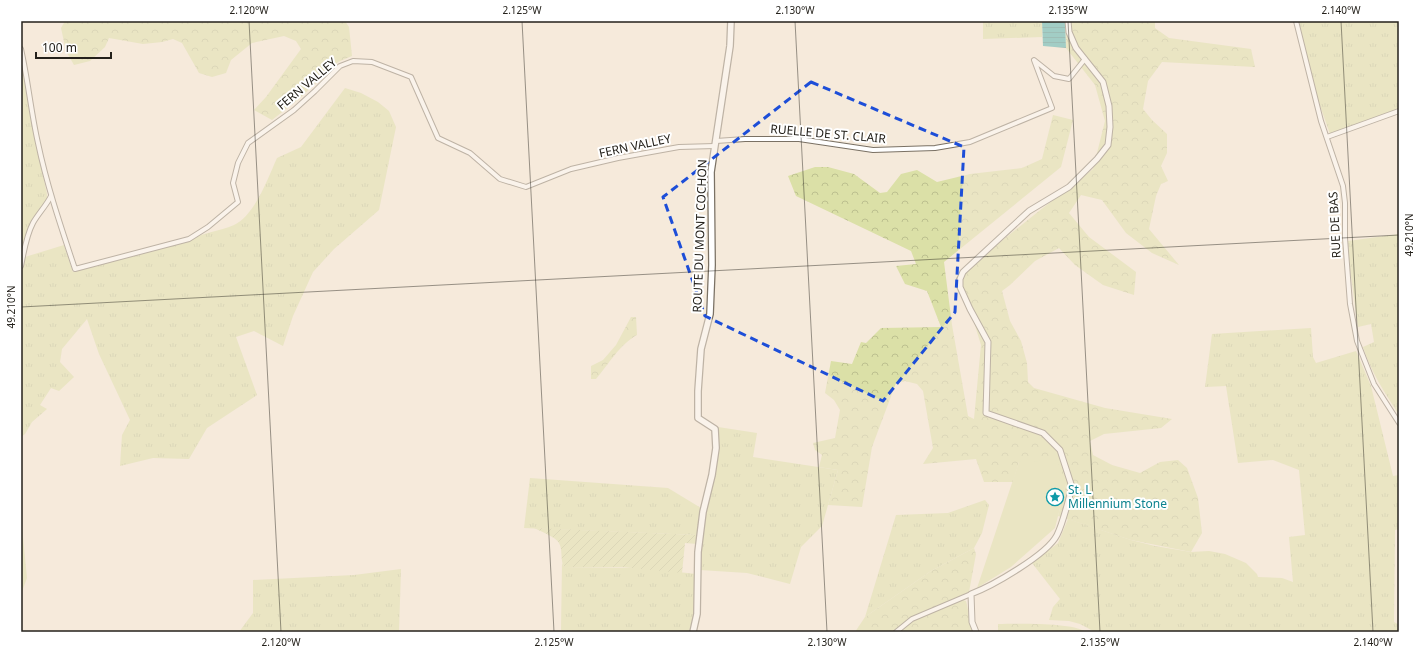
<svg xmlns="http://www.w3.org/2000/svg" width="1420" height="653" viewBox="0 0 1420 653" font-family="'Noto Sans',sans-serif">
	<defs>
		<pattern id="grass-tufts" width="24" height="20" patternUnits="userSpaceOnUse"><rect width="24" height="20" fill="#dbe0a7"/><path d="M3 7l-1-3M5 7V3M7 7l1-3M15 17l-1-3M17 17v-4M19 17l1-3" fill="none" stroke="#bcc08f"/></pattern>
		<pattern id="forest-crowns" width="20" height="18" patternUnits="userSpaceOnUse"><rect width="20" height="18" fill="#dbe0a7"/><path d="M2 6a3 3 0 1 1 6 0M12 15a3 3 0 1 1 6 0" fill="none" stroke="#bcc08f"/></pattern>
		<pattern id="garden-furrows" width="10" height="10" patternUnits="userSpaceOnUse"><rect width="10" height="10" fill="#dbe0a7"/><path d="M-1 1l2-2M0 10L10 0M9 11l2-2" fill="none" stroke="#bcc08f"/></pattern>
		<pattern id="water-rules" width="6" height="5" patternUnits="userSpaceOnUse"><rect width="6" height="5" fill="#3dabab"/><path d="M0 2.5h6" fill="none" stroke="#338b8a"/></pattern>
	</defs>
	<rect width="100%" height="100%" fill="#f5eadb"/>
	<!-- grass -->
	<g fill="url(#grass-tufts)">
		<path d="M983,21H1042V37L983,39Z"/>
		<path d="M1299,21H1399V109L1330,134L1317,97L1313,89Z"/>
		<path d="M21,65L26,88L31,119L47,194V199L30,224L21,253Z"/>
		<path d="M345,88L361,93L378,102L389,111L396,127L379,210L334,249L313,272L293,316L283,346L254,331L236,337L257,395L207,428L189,459L153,458L120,466L122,435L130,420L99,354L87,319L62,349L60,362L74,377L59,391L51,388L40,405L47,409L32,422L25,434L21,437V276L25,257L64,245L73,272L190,241C204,231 219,232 234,225C255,215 268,178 277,158L301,147Z"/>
		<path d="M1399,234V415C1385,393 1371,372 1363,347L1374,342L1371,324L1358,327L1349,262L1348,241Z"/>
		<path d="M1311,328L1313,357L1316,363L1356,351L1371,386L1393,476L1399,475V529L1395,530L1394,622L1399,625V632H1095L1080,624L1069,621L1049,620L1053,607L1060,599L1032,563L1058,543L1068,519L1131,540L1155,546L1191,552L1209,551L1225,554L1246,563L1257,574L1258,577L1282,578L1293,582L1289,537L1305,535L1299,470L1273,460L1238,463L1226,386L1205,387L1212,334Z"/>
		<path d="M718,427L757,433L753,457L838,470L822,526L801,547L790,584L747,573L700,570L701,546L707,507L719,452Z"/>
		<path d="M530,478L668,488L701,508L697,535L524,528Z"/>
		<path d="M985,500L989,505L982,533L974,548L931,571L865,617L896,515L948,513Z"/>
		<path d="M21,517L27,578L21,594Z"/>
		<path d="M562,563L564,567L643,568L696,574L695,609L689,632H610L561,630Z"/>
		<path d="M401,569L399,632H239L253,613V580L354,575Z"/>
	</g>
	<!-- forest -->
	<g fill="url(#forest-crowns)">
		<path d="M65,21H345L349,27L352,56L338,62L299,99L272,120L254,110L266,97L301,49L296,41L284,36L252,43L231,60L226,73L212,77L199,73L182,43L173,39L162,42L143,44L109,38L105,47L90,61L74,65L66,51L61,28Z"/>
		<path d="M1065,21H1155V28L1169,38L1251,49L1255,67L1162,62L1148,81L1143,109L1152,120L1167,134V153L1161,166L1168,181L1161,184L1156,196L1149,229L1179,265L1152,253L1126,233L1102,200L1081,195L1069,213L1089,237L1136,272L1134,295L1103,285L1075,265L1059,248L1035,261L1010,285L1002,291L1010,321L1021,341L1027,363L1028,382L1034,388L1105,408L1172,419L1161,428L1104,434L1090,441L1093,455L1112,465L1140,473L1160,462L1178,460L1187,468L1198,498L1202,533L1191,552L1131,540L1058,516L1066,484L1019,462L1013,482H984L976,459L923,464L933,448L923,391L917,384L905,381L896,383L872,447L862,507L828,505L838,470L819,467L822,455L815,450L813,443L835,438L840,410L834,400L825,393L831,361L852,364L861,342L866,343L881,328L941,327L927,291L905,284L896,266L916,264L911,251L796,196L788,176L815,167H828L854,174L880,193L887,192L901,174L917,170L937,182L970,174L1022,168L1042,159L1053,115L1073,120L1061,167L944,262L952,325L968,416L974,419L981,345L970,309L960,287L963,272L1039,211L1093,169L1105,121L1095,85L1066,48Z"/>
		<path d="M631,317H636L637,335C620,344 608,365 596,379H591V366L603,360L616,345Z"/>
		<path d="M974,548L976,554L969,592L911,618L894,632H855L865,617L931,571Z"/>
		<path d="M963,600L966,601C969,611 969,622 973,632H899L913,621Z"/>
		<path d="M998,624C1018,624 1070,622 1086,632H998Z"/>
	</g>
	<!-- park -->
	<path fill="#dbe0a7" d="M1057,460L1066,484L1055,528L1011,567L977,588L1019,462Z"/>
	<!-- garden -->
	<path fill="url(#garden-furrows)" d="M534,528L697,535V544L685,543L682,573L622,567H564C560,560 563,550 559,543C556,537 540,531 534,528Z"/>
	<!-- water -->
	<path fill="url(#water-rules)" d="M1042,21H1065L1066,48L1043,46Z"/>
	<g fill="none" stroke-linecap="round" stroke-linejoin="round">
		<!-- minor casing -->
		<g stroke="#7a7164" stroke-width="6">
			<g id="minor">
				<path d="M1296,21L1321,121L1343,186L1345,203V238L1350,304L1357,341L1374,384L1399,423"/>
				<path d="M21,49C28,80 31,112 38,143C47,186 61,227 75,269L189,239L208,227L238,202L233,183L238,163L248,143L294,110L315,91L340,66L353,61L372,62L411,77L438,138L470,153L500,179L526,187L571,169L618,158L679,147L715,146"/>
				<path d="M1327,137L1399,111"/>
				<path d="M716,141L745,139H799L873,150L935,148L970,142L1052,108L1034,60L1054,76L1069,79L1085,59"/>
				<path d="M21,266C24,252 26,236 33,223C38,214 46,206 51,196"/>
				<path d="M896,632L912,619L971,594"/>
			</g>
		</g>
		<!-- tertiary casing -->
		<g stroke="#7a7164" stroke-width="7">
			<path id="tertiary" d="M976,632L972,622L971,594C992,586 1047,555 1057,535C1063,523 1067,505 1071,491V484L1060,450L1043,433L986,413L988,342L970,309L960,287V279L963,272L1029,211L1069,187L1097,159L1108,145L1110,127L1109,106L1103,82L1076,48L1069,32L1068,21"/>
		</g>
		<!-- secondary casing -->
		<g stroke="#7a7164" stroke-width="8">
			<path id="secondary" d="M693,632L697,614L698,552L703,512L712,475L716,448L715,429L698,418V391L701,349L710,314L712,265L711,172L730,46L731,21"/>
		</g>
		<!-- minor -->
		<use href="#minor" stroke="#fff" stroke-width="4"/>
		<!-- tertiary -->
		<use href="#tertiary" stroke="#fff" stroke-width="5"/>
		<!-- secondary -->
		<use href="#secondary" stroke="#fff" stroke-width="5.5"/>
	</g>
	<!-- marked area -->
	<path d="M0 0H1420V653H0ZM811,82L964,147L955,312L883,401L705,316L663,197Z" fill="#f5eadb" fill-opacity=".55" fill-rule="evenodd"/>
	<path fill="none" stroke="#1d4ed8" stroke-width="3" stroke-dasharray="8 5" stroke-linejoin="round" d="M811,82L964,147L955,312L883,401L705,316L663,197Z"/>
	<!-- ticks -->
	<path fill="none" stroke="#24211b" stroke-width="1" stroke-opacity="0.45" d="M249,21L281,632M522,21L554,632M795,21L827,632M1068,21L1100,632M1341,21L1373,632M21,307L1399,235"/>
	<!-- icons -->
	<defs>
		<g id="sight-ring" transform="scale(0.9)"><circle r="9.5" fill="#fff" stroke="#0f9aa8" stroke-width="1.5"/><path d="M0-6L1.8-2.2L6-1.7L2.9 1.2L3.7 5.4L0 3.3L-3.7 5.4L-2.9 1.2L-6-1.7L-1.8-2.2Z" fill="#0f9aa8"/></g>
	</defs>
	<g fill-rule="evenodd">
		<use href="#sight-ring" x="1055" y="497"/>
	</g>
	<g text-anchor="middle" stroke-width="4" stroke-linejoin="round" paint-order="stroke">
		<!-- street labels -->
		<g font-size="12" fill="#24211b" stroke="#fff">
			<text transform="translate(307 84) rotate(-40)" y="4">FERN VALLEY</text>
			<text transform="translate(828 134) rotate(5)" y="4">RUELLE DE ST. CLAIR</text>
			<text transform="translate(635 146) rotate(-12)" y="4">FERN VALLEY</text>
			<text transform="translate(1335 225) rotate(-93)" y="4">RUE DE BAS</text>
			<text transform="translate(700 236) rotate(-88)" y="4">ROUTE DU MONT COCHON</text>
		</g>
		<!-- culture labels -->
		<g font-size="12" fill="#0d838f" stroke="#fff" text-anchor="start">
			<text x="1068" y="494">St. L<tspan x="1068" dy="14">Millennium Stone</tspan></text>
		</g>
	</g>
	<!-- border -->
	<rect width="1420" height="653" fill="none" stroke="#ffffff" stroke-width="44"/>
	<!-- scale -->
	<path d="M36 52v6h75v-6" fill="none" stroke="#24211b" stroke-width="2"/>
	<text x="42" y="52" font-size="12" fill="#24211b" stroke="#ffffff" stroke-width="3" paint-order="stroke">100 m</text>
	<rect x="22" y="22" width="1376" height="609" fill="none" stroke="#24211b" stroke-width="1.5"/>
	<g font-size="10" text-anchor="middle" fill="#24211b">
		<text x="249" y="14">2.120°W</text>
		<text x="522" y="14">2.125°W</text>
		<text x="795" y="14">2.130°W</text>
		<text x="1068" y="14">2.135°W</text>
		<text x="1341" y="14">2.140°W</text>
		<text transform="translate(1409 235) rotate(-90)" y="4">49.210°N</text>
		<text transform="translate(11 307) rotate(-90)" y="4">49.210°N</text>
		<text x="281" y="646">2.120°W</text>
		<text x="554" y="646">2.125°W</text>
		<text x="827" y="646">2.130°W</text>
		<text x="1100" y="646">2.135°W</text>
		<text x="1373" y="646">2.140°W</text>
	</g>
</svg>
